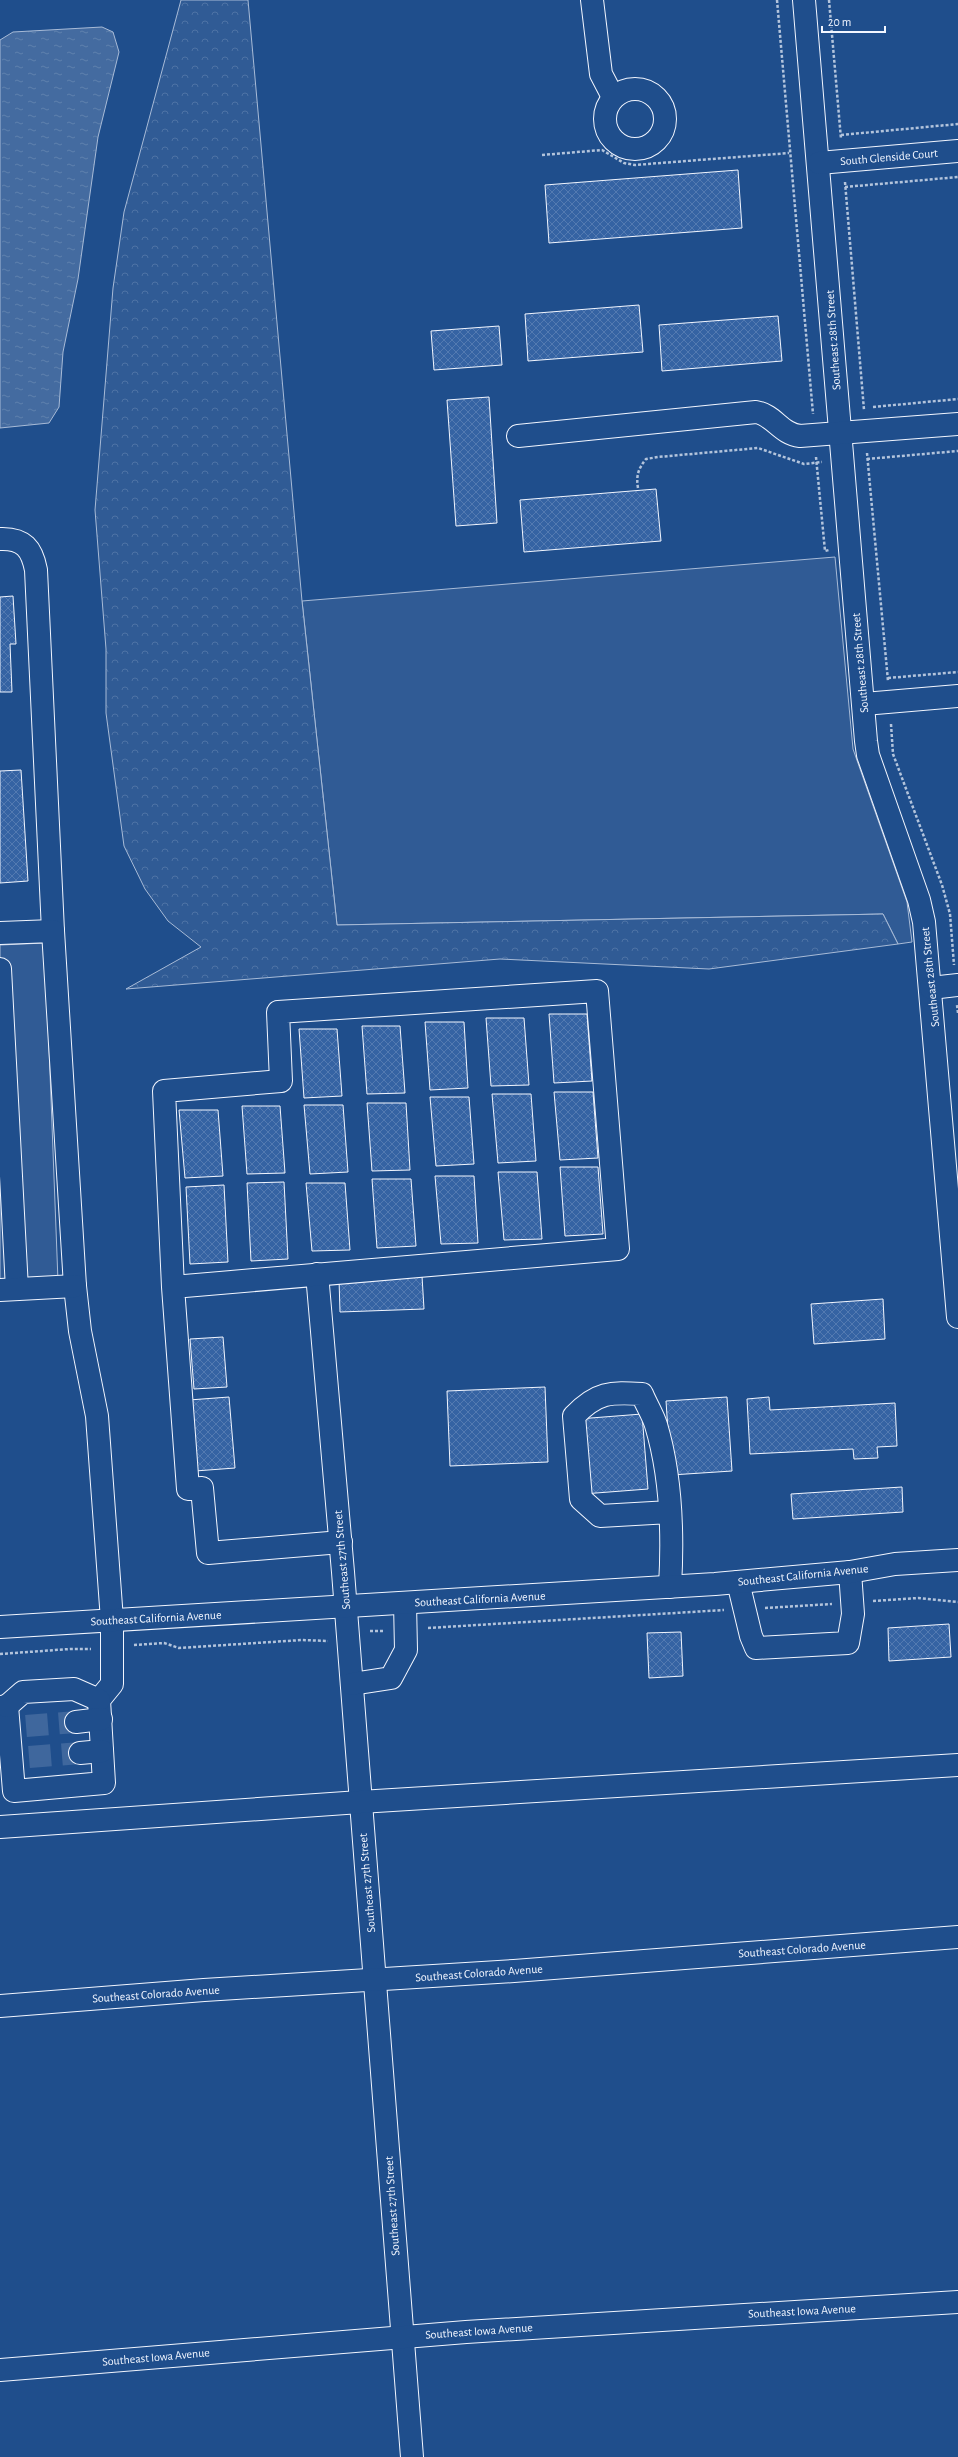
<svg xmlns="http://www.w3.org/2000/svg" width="958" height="2457" viewBox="0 0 958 2457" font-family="'Alegreya Sans',sans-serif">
	<defs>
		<pattern id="forest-crowns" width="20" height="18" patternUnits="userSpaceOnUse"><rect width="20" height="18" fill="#305b95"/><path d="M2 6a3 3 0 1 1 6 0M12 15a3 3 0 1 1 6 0" fill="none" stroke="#4e73a5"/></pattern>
		<pattern id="water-ripples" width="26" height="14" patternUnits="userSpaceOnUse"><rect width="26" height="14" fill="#446ba0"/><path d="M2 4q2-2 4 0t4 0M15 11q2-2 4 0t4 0" fill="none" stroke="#5f81ae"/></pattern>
		<pattern id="building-cross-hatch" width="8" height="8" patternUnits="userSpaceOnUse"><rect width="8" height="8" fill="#3563a3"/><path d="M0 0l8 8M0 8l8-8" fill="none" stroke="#537ab1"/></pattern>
	</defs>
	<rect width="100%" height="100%" fill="#1f4e8c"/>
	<!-- built -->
	<g fill="#305b95" stroke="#a8bbd7">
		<path d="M835,557L853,749L907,902L912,942L898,944L883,914L337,925L302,601Z"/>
		<path d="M45,943L58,1281L0,1284V945Z"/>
	</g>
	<!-- forest -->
	<path fill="url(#forest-crowns)" stroke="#a8bbd7" d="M181,0H248L302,601L337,925L883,914L898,944L709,969L500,959L126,989L201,947L168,921L145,889L124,846L106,713V649L95,510L113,288L124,212Z"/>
	<!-- water -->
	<path fill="url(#water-ripples)" stroke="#a8bbd7" d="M102,27L113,32L119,52L98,137L78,279L63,352L59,407L49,423L0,428V40L13,32Z"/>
	<!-- building -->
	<g fill="url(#building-cross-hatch)" stroke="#f2f6ff">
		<path d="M738,170L742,228L549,243L545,185Z"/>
		<path d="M639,305L643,352L528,361L525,314Z"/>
		<path d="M778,316L782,361L662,371L659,325Z"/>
		<path d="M499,326L502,365L434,370L431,331Z"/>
		<path d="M489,397L497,523L456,526L447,400Z"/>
		<path d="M656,489L661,541L524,552L520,500Z"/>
		<path d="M13,596L16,644H10L12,692H0V597Z"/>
		<path d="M21,770L28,881L0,883V771Z"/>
		<path d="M549,1014H587L592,1081L554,1083Z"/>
		<path d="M486,1018H524L529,1085L491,1086Z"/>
		<path d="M425,1022H464L468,1088L430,1090Z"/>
		<path d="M362,1026H400L405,1093L367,1094Z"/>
		<path d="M299,1029H337L342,1096L304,1098Z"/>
		<path d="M554,1092H593L598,1158L560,1160Z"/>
		<path d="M492,1094H531L536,1161L498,1163Z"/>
		<path d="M430,1097H469L474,1164L436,1166Z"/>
		<path d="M367,1103H406L410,1170L372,1171Z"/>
		<path d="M304,1105H343L348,1172L310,1174Z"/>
		<path d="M242,1106H280L285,1173L247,1174Z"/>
		<path d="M179,1110H218L223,1176L185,1178Z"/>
		<path d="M560,1167H598L603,1234L565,1236Z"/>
		<path d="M498,1172H537L542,1239L504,1240Z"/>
		<path d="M435,1176H474L478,1243L441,1244Z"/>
		<path d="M372,1179H411L416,1246L377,1248Z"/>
		<path d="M284,1182L288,1259L251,1261L247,1183Z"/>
		<path d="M306,1183H345L350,1250L312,1251Z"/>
		<path d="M224,1185L228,1262L190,1264L186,1187Z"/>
		<path d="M422,1276L424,1309L340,1312L339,1279Z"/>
		<path d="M883,1299L885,1339L814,1344L811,1304Z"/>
		<path d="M223,1337L227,1387L194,1389L190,1339Z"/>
		<path d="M545,1387L548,1462L450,1466L447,1391Z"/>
		<path d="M229,1397L235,1468L195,1471L189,1400Z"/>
		<path d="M727,1397L732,1471L671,1475L666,1401Z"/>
		<path d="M769,1397L770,1410L895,1403L897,1446L877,1447L878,1458L854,1459L853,1449L750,1454L747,1399Z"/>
		<path d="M642,1414L648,1489L583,1494L578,1419Z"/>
		<path d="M902,1487L903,1512L793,1519L791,1494Z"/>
		<path d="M949,1624L951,1657L889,1661L888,1628Z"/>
		<path d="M681,1632L683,1676L649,1678L647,1633Z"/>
	</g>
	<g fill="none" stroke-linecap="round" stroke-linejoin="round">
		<!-- minor-tunnel -->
		<g stroke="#3f679d" stroke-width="22" stroke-dasharray="22 11" stroke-linecap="butt">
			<path d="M26,1726L76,1722"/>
			<path d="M29,1757L80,1753"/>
		</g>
		<!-- minor casing -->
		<g stroke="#f2f6ff" stroke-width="24">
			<g id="minor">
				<path d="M592,0L601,74L613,97"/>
				<path d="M804,0L866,741L868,755L919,900L924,922L958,1317"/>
				<circle cx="635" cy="119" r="30"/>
				<path d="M819,163L958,151"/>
				<path d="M518,436L756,412C774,415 781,434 800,436L958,424"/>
				<path d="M0,539C24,538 32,549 36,570L53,931"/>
				<path d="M864,704L958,696"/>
				<path d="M0,933L53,931L75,1286L80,1331L97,1416L112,1620V1684L99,1700L104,1783L14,1791L7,1706L0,1707"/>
				<path d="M0,969L17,1289"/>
				<path d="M931,988L958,985"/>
				<path d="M317,1274L343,1572L412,2457"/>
				<path d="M173,1287L618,1249L597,991L278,1012L281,1081L164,1091L173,1287L188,1489L202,1488L208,1553L341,1542"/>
				<path d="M0,1290L75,1286"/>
				<path d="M670,1512L600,1516L581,1499L574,1416C597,1392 610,1392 642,1394C646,1404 653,1415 656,1425C671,1475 673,1536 670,1587"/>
				<path d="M738,1582L751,1636L756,1648L848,1643L853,1614L850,1572"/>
				<path d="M352,1684L391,1678L406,1650L405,1603"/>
				<path d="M7,1706L23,1692L74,1689L99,1700"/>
				<path d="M76,1722L101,1719"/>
				<path d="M80,1753L102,1751"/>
				<path d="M0,1827L360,1802L958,1765"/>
				<path d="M0,2006L204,1990L514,1971L958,1937"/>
				<path d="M0,2370L466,2332L958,2302"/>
			</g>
		</g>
		<!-- major casing -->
		<g stroke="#f2f6ff" stroke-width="24">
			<path id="major" d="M0,1627L715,1584L850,1572L895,1564L958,1560"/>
		</g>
		<!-- path -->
		<g stroke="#b3c4dc" stroke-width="2.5" stroke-dasharray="3 2" stroke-linecap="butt">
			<path d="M777,0L813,414"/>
			<path d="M829,0L841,139"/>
			<path d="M841,135L958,124"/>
			<path d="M542,155L602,150L624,163L635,165L789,153"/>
			<path d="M845,182L864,410"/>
			<path d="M845,187L958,177"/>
			<path d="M873,407L958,399"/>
			<path d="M867,453L888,681"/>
			<path d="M816,457L825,551L829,550"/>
			<path d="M867,459L958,451"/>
			<path d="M638,488C636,476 638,469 646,459L658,457L758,448L804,464L822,462"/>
			<path d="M888,678L958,672"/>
			<path d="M891,724L893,754L942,885L950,914L954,965"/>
			<path d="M957,1005L958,1013"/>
			<path d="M873,1601L918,1598L958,1602"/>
			<path d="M765,1608L832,1604"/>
			<path d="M428,1628L724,1610"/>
			<path d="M370,1631H385"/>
			<path d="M134,1645L164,1643L179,1648L302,1640L328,1641"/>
			<path d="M0,1654L70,1649H91"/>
		</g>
		<!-- minor -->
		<use href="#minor" stroke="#1f4e8c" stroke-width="22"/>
		<!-- major -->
		<use href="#major" stroke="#1f4e8c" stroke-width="22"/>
	</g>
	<g text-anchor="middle" stroke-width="3" stroke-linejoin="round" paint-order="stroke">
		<!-- street labels -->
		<g font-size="12" fill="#f2f6ff" stroke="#1f4e8c">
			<text transform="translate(889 157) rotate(-5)" y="4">South Glenside Court</text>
			<text transform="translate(833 340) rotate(-94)" y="4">Southeast 28th Street</text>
			<text transform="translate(860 663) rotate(-95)" y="4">Southeast 28th Street</text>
			<text transform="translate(930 977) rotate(-96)" y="4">Southeast 28th Street</text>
			<text transform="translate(342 1560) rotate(-95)" y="4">Southeast 27th Street</text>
			<text transform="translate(803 1575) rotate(-6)" y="4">Southeast California Avenue</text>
			<text transform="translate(480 1599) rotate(-3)" y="4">Southeast California Avenue</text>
			<text transform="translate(156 1618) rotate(-3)" y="4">Southeast California Avenue</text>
			<text transform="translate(367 1883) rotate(-95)" y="4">Southeast 27th Street</text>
			<text transform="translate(802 1949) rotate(-4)" y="4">Southeast Colorado Avenue</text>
			<text transform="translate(479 1973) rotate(-4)" y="4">Southeast Colorado Avenue</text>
			<text transform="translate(156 1994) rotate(-4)" y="4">Southeast Colorado Avenue</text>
			<text transform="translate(392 2206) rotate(-94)" y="4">Southeast 27th Street</text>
			<text transform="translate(802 2311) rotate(-3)" y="4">Southeast Iowa Avenue</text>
			<text transform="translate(479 2331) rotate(-4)" y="4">Southeast Iowa Avenue</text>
			<text transform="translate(156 2357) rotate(-5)" y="4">Southeast Iowa Avenue</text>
		</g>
	</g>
	<!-- scale -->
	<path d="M822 26v6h63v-6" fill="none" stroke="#f2f6ff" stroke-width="2"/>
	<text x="828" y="26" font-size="12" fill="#f2f6ff" stroke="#1f4e8c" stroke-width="3" paint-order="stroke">20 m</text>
</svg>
